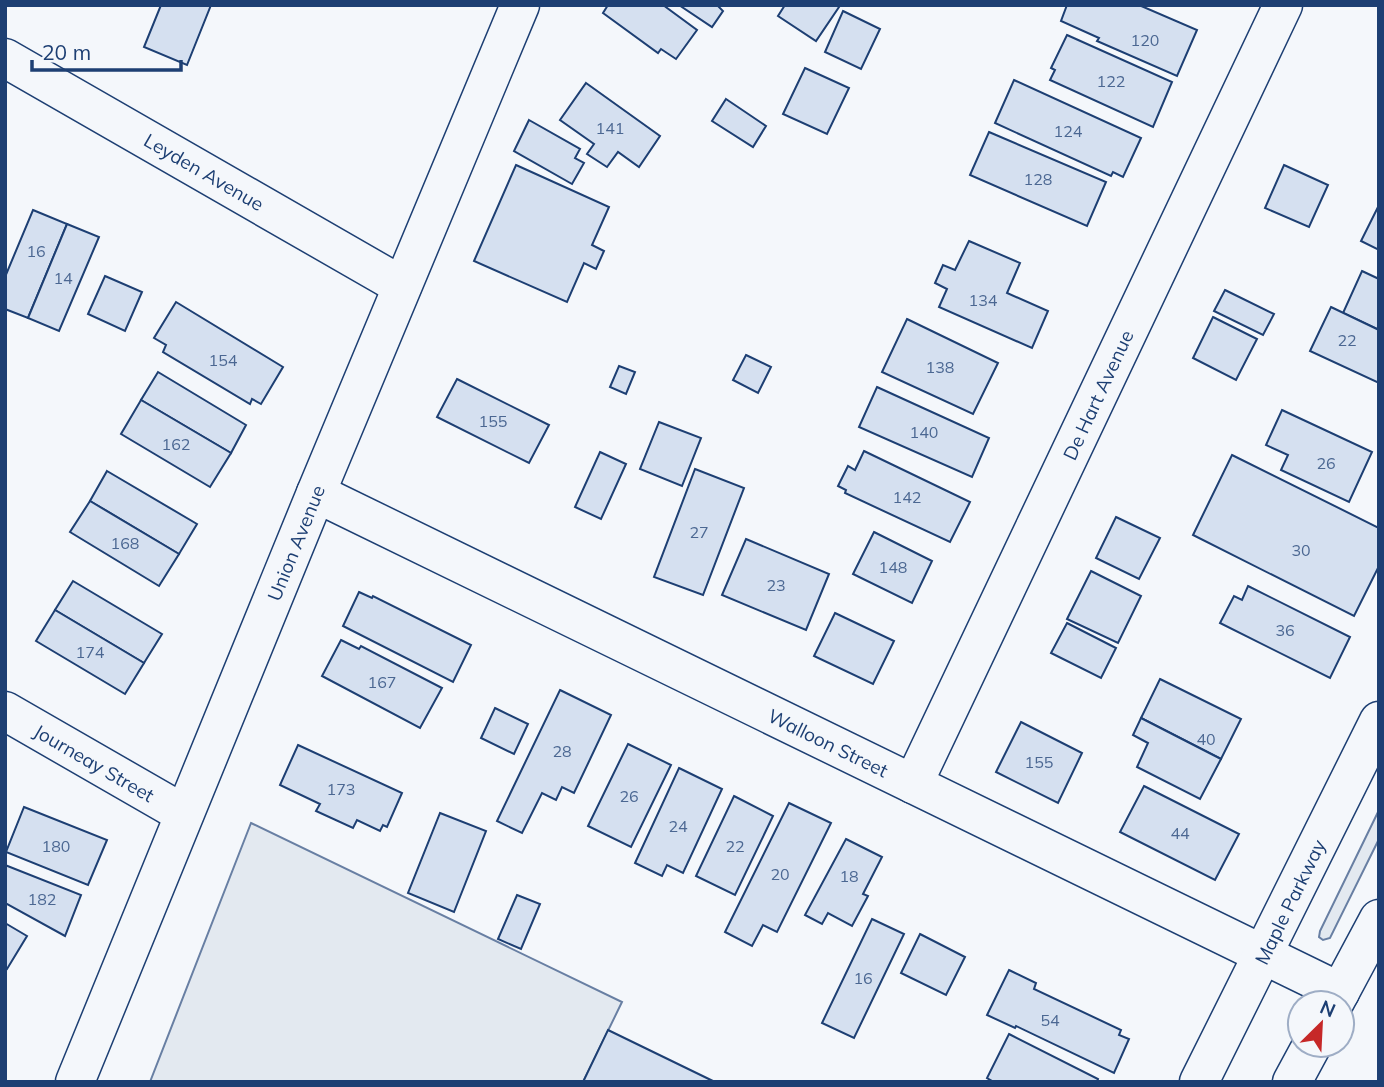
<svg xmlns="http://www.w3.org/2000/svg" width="1384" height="1087" viewBox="0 0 1384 1087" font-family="Mulish,sans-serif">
	<rect width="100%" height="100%" fill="#f4f7fb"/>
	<!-- green -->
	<g fill="#e3e9f0" stroke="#687fa3" stroke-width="2">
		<path d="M1379,810V839L1330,938L1323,940L1319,937L1320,931Z"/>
		<path d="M251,823L622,1002L583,1082H150Z"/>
	</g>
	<!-- building -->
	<g fill="#d5e0f0" stroke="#1d3f73" stroke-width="2">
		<path d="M161,5H211L187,65L144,47Z"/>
		<path d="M608,5H663L697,30L676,59L661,49L658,53L603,13Z"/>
		<path d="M679,5H717L723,11L712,27Z"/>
		<path d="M785,5H836L839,7L816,41L778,16Z"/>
		<path d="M1067,5H1139L1197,30L1177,76L1097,41L1099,38L1061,21Z"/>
		<path d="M843,11L880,29L861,69L825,52Z"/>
		<path d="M1067,35L1172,82L1153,127L1050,80L1055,70L1051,68Z"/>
		<path d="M805,68L849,88L827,134L783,114Z"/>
		<path d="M1014,80L1141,138L1123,177L1113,172L1111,176L995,123Z"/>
		<path d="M586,83L660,136L639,167L618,152L607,167L587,154L594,144L560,120Z"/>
		<path d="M726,99L766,126L753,147L712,121Z"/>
		<path d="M529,120L580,149L575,158L584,163L572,184L514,151Z"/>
		<path d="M989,132L1106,182L1087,226L970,175Z"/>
		<path d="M516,165L609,207L592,245L604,251L596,269L584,263L567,302L474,261Z"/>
		<path d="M1284,165L1328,185L1309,227L1265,208Z"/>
		<path d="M1379,205V250L1361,241Z"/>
		<path d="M33,210L67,224L28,318L5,309V277Z"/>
		<path d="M67,224L99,237L59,331L28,318Z"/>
		<path d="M969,241L1020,263L1007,293L1048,311L1032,348L939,307L947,289L935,283L943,265L955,270Z"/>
		<path d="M1362,271L1379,279V330L1343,313Z"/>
		<path d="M105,276L142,292L125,331L88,314Z"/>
		<path d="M1225,290L1274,314L1263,335L1214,311Z"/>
		<path d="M176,302L283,367L261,404L252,399L250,404L163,352L166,345L154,338Z"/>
		<path d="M1331,307L1379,330V383L1310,351Z"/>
		<path d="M1213,317L1257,339L1236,380L1193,358Z"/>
		<path d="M907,319L998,363L973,414L882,372Z"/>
		<path d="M746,355L771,367L758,393L733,380Z"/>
		<path d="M619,366L635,372L626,394L610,387Z"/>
		<path d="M158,372L246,425L231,453L141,400Z"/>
		<path d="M457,379L549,425L529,463L437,417Z"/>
		<path d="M877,387L989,438L972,477L859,427Z"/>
		<path d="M141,400L231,453L210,487L121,434Z"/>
		<path d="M1282,410L1372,452L1349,502L1281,470L1288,455L1266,445Z"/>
		<path d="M659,422L701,438L682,486L640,469Z"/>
		<path d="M864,451L970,502L950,542L845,493L846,490L838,486L848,466L855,470Z"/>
		<path d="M600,452L626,464L601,519L575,507Z"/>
		<path d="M1232,455L1379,528V566L1354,616L1193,535Z"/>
		<path d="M695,469L744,488L703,595L654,577Z"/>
		<path d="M107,471L197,524L179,554L90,501Z"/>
		<path d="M90,501L179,554L159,586L70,532Z"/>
		<path d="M1116,517L1160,538L1139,579L1096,558Z"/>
		<path d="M874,532L932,561L912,603L853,574Z"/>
		<path d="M746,539L829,574L806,630L722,595Z"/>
		<path d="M1091,571L1141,596L1118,643L1067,619Z"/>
		<path d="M73,581L162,634L144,663L55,610Z"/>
		<path d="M1248,586L1350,637L1330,678L1220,623L1234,596L1242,600Z"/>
		<path d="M359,592L372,598L373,596L471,645L453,682L343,626Z"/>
		<path d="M55,610L144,663L125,694L36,641Z"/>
		<path d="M835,613L894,641L873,684L814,656Z"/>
		<path d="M1067,623L1116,648L1101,678L1051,653Z"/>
		<path d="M341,640L359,649L361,646L442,688L420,728L322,676Z"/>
		<path d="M1160,679L1241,719L1221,759L1141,718Z"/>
		<path d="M560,690L611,715L574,793L562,787L556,800L542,793L522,833L497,821Z"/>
		<path d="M495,708L528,724L514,754L481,738Z"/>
		<path d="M1141,718L1221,759L1200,799L1137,767L1148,743L1133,735Z"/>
		<path d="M1021,722L1082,753L1058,803L996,772Z"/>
		<path d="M628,744L671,765L631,847L588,826Z"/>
		<path d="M298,745L402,793L387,827L383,825L380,831L357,820L353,828L316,811L320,804L280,785Z"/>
		<path d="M679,768L722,789L683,873L667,865L662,876L635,863Z"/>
		<path d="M1144,786L1239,834L1215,880L1120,832Z"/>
		<path d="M734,796L773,816L735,895L696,876Z"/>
		<path d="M789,803L831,823L777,932L763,925L752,946L725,932Z"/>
		<path d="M24,807L107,840L88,885L6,852Z"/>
		<path d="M440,813L486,831L454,912L408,893Z"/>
		<path d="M846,839L882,857L863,894L868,896L852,926L828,913L822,924L805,915Z"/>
		<path d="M5,865L81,895L65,936L5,903Z"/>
		<path d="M517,895L540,904L521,949L498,939Z"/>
		<path d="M872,919L904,934L854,1038L822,1023Z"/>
		<path d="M5,923L27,936L7,969L5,968Z"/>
		<path d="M920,934L965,957L946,995L901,973Z"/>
		<path d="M1009,970L1036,983L1034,989L1121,1030L1119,1035L1129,1039L1114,1073L1016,1026L1015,1028L987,1015Z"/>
		<path d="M608,1030L715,1082H583Z"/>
		<path d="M1009,1034L1098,1079L1097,1082H994L987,1078Z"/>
	</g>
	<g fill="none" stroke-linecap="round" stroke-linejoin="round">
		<!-- minor casing -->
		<g stroke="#1d3f73" stroke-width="41">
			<g id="minor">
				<path d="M5,58L402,286"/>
				<path d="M316,493L1340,992"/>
				<path d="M5,711L184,814"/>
				<path d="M913,784L1283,5"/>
				<path d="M1334,1003L1379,919"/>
				<path d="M75,1082L316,493L520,5"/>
				<path d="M1199,1082L1379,721"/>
				<path d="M1292,1082L1312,1045"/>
			</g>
		</g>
		<!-- minor -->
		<use href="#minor" stroke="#f4f7fb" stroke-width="38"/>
	</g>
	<g text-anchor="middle" stroke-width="5" stroke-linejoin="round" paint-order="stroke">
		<!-- number labels -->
		<g font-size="16" fill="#4b6792">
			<text x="1145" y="46">120</text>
			<text x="1111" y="87">122</text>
			<text x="610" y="134">141</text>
			<text x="1068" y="137">124</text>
			<text x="1038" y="185">128</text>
			<text x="36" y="257">16</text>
			<text x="63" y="284">14</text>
			<text x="983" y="306">134</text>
			<text x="1347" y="346">22</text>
			<text x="223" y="366">154</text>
			<text x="940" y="373">138</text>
			<text x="493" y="427">155</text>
			<text x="924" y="438">140</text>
			<text x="176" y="450">162</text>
			<text x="1326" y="469">26</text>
			<text x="907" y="503">142</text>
			<text x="699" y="538">27</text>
			<text x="125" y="549">168</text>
			<text x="1301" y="556">30</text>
			<text x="893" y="573">148</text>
			<text x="776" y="591">23</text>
			<text x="1285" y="636">36</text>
			<text x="90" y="658">174</text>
			<text x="382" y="688">167</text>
			<text x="1206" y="745">40</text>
			<text x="562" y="757">28</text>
			<text x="1039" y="768">155</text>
			<text x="341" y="795">173</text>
			<text x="629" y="802">26</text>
			<text x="678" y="832">24</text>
			<text x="1180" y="839">44</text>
			<text x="56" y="852">180</text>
			<text x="735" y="852">22</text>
			<text x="780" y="880">20</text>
			<text x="849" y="882">18</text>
			<text x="42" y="905">182</text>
			<text x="863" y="984">16</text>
			<text x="1050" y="1026">54</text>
		</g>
		<!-- street labels -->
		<g font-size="19" fill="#1d3f73" stroke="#f4f7fb">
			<text transform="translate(204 172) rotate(30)" y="7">Leyden Avenue</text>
			<text transform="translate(1098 395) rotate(-65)" y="7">De Hart Avenue</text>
			<text transform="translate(296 543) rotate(-68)" y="7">Union Avenue</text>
			<text transform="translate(828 743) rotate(26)" y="7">Walloon Street</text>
			<text transform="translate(94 763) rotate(30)" y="7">Journeay Street</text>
			<text transform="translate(1290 902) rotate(-64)" y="7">Maple Parkway</text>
		</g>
	</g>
	<!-- border -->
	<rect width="1384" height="1087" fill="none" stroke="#1d3f73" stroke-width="14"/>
	<!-- north arrow -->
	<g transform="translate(1321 1024) rotate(24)"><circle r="33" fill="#f4f7fb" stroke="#9eadc5" stroke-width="2"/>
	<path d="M0-5L12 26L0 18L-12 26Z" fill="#c62828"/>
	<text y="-10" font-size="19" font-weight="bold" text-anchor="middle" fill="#1d3f73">N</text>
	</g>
	<!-- scale -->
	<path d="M32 60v10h149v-10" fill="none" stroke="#1d3f73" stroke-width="3.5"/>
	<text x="42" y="60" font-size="21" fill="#1d3f73" stroke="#f4f7fb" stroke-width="5" paint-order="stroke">20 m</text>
</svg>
